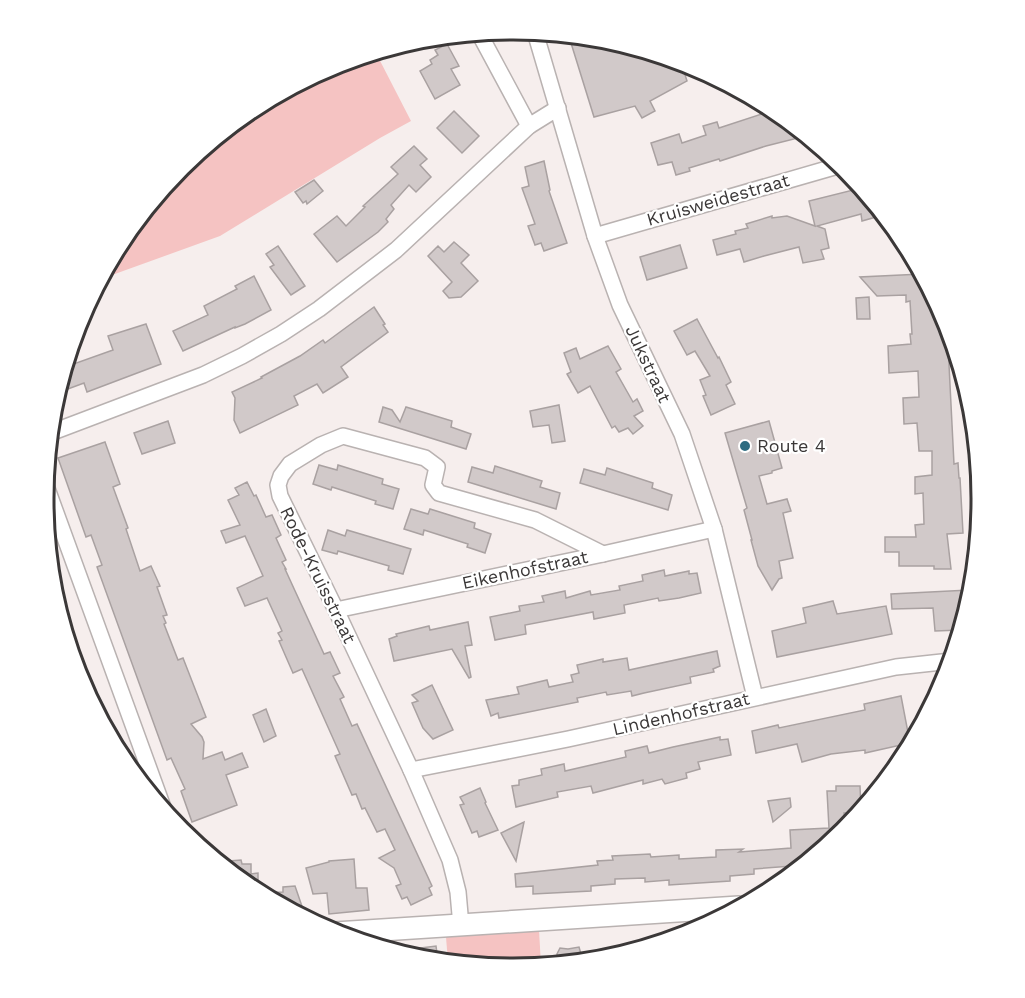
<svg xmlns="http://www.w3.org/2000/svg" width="1025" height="998" viewBox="0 0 1025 998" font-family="'Work Sans',sans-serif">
	<rect width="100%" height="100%" fill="#f6eeed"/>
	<!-- green -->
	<g fill="#f5c3c2">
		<path d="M376,53L411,121L380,138L220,236L101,279L123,238L181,167L252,109L333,66Z"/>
		<path d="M539,930L541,965L512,968L448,962L446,937Z"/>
	</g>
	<!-- building -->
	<g fill="#d1c9c9" stroke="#a9a1a1" stroke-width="1.5">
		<path d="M591,38L604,39L681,62L687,81L650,101L655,111L642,118L635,106L594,117L571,43Z"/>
		<path d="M447,44L459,66L451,69L460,85L435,99L420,71L432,64L430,60L438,55L435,50Z"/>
		<path d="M774,110L806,136L766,146L720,161L719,159L689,168L690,171L676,175L672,162L658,165L651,143L679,134L682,143L706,135L703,126L717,122L719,128Z"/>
		<path d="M454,111L479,136L462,153L437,128Z"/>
		<path d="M414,146L427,159L420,165L431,177L416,192L409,185L391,205L394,209L386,219L388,222L378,232L337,262L314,234L337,216L346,226L365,207L363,206L398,174L391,167Z"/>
		<path d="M544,161L550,190L549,191L567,243L544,251L541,243L535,245L528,226L535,224L522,188L529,186L525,167Z"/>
		<path d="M314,180L323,191L307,204L306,201L303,203L295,192Z"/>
		<path d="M861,188L883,215L862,221L861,214L817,226L825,229L829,248L821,250L824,259L803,263L799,247L764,256L744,262L740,249L717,255L713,240L736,234L735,231L748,228L746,224L772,216V218L787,216L815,226L809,201Z"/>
		<path d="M454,242L469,255L461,263L478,281L461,297L449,298L443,291L452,282L428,256L438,246L444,252Z"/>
		<path d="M680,245L687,268L647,280L640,257Z"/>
		<path d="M278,246L305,286L291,295L270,267L274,265L266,254Z"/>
		<path d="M922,274L947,325L954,464L958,463L959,478H960L963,533L947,534L951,569H934V566H899V552H885V537H916L915,525L924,524L923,493L915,494V477L932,475V451H919L917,423L904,424L903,398L919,397L918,371L889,373L888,346L911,344L910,334H912L910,301L906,302V295L877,296L860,277Z"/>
		<path d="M254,276L271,310L245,324L235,328V327L183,351L173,331L208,315L204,306L237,289L235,286Z"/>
		<path d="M869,297L870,319H857L856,298Z"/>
		<path d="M374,307L385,324L383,325L388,332L341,367L348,377L323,393L317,384L294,396L298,405L240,433L234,420L235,398L232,392L262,378L261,377L300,356L323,340L325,343Z"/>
		<path d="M697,319L718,358L719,357L731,382L726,385L735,404L711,415L703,396L706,395L700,380L710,376L695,351L687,355L674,331Z"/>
		<path d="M146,324L161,364L87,392L84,383L57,393L65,367L113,350L108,336Z"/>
		<path d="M608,346L621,369L616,372L633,402L637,399L643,411L634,416L643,426L633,434L628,428L619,432L615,426L612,428L590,386L578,393L567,374L571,372L564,353L576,348L580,359Z"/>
		<path d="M559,405L565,441L552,443L549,425L533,427L530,411Z"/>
		<path d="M383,407L392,410L400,422L406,407L452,421L451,427L471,434L466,449L379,422Z"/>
		<path d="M168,421L175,443L142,454L134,433Z"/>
		<path d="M769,421L782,468L772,471V473L759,476L767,504L787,499L791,511L783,513L793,558L779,561L782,578L779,579L772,590L758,566L751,540H752L744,510L747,508L725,433Z"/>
		<path d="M105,442L120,484L113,487L128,528L126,529L140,571L151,566L160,586L157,587L167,615L163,616L166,623L164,624L178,660L183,658L206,717L191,724L202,737L204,742L203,759L222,752L225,760L242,753L248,767L226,775L237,805L192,822L181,791L185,789L171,758L167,760L97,567L102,565L91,535L86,537L58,458Z"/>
		<path d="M319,465L337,470L338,465L383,479L382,484L399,489L393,509L375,504L376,501L332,487L331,490L313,484Z"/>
		<path d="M495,466L542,481L540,487L560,493L556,509L468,482L472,467L493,473Z"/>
		<path d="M607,468L653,483L652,488L672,495L668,510L580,483L584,469L605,475Z"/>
		<path d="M247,482L254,496L256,495L266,517L272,515L281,535L276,538L286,560L282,562L286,569H285L324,654L330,652L340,673L333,676L344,697L340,699L352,726L357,724L432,886L429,888L432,895L411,905L407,897L402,899L396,886L401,884L394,868L379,858L395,850L385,829L377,832L365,808L362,809L356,794L352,795L335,756L340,754L302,669L293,673L279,641L282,640L278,633L282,631L267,598L245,606L237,588L263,576L245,536L226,543L221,531L240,525L228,500L239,495L235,488Z"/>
		<path d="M411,509L428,514L430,509L475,523L474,528L491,534L485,553L467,547L468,544L424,530L423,535L404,529Z"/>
		<path d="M328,530L345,536L347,530L411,549L403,574L388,570L389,566L338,551L337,554L322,550Z"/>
		<path d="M664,570L665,576L689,571V574L697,573L701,593L679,598L659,601L658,598L624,605L625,613L594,619L593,612L525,625L526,634L495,640L490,617L520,611L519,606L544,602L542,596L565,591L566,598L590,591L591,595L620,590L619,586L643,581L642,575Z"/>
		<path d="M969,590L970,599L961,630L935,631L933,608L892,609L891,594Z"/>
		<path d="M833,601L837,614L886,606L892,634L777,657L772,631L806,623L803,608Z"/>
		<path d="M468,622L472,645L465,646L471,677L469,678L452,649L394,661L389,639L397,636L396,634L429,626L430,630Z"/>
		<path d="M717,651L720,666L713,669L714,672L690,677L691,683L644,693L632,696L631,691L607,695L606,692L577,698L578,702L499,718L498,713L491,716L486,700L519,694L517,687L547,680L549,687L573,682L571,675L579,673L577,665L603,659V662L627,658L629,670Z"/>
		<path d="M432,685L453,730L433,739L423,728L412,703L418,701L412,695Z"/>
		<path d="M901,696L910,743L865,753V750L831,754L802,762L797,744L756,753L752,731L778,725L779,728L865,710L864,704Z"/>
		<path d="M266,709L276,736L264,742L253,715Z"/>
		<path d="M720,737V740L728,739L731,755L698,762L700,769L686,773L687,778L665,784L662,779L643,784V780L593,793L591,786L557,792L558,797L516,807L512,786L519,785V780L542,775L541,769L564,764L565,771L626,757L625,751L647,746L649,753L673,747Z"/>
		<path d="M836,786H860L861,810L859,812L844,813L845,827H847L844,831L793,873L792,866L754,869V874L730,876V881L669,885V880L645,882V878L615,879V884L591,886V891L533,894V886L516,887L515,874L598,865L597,861L613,860L612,856L650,854L651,857L679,855V859L716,857V850L743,849L739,852L791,848L790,830L829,828L827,791H836Z"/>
		<path d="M480,788L486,802L485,803L498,830L479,837L477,831L472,833L460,805L464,804L460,797Z"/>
		<path d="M790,798L791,807L773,822L768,801Z"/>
		<path d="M524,822L516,861L501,833Z"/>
		<path d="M354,859L356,888H367L369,910L329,914L327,893L313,894L306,868L329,862V861Z"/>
		<path d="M241,860L242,864H251V874L258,873V892L252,889L223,866L229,865V861Z"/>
		<path d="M295,886L306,918L259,893L283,892V887Z"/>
		<path d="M436,946L438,961L421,959L396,951Z"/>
		<path d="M579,947L583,961L558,963L557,954L560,948L568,949Z"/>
	</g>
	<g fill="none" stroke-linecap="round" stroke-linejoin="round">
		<!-- street casing -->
		<g stroke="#b9b2b1" stroke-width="18">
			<g id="street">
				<path d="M535,32L595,236L620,305L682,434L714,529L755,697"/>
				<path d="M479,33L529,126"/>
				<path d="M595,236L841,165"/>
				<path d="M50,433L203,375L242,356L281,334L319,309L396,250L529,126L558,108"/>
				<path d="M45,483L164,810"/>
				<path d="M336,610L603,554L714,529"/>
				<path d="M411,770L568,739L896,667L951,661"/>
				<path d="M461,926L458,892L450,860L411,770L336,610L280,496L278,485L281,476L290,464L321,445L343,436L425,458L437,467L433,485L439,493L535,520L603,554"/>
			</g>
		</g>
		<!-- secondary casing -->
		<g stroke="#b9b2b1" stroke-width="24">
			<path id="secondary" d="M335,933L739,907"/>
		</g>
		<!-- street -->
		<use href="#street" stroke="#fff" stroke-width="15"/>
		<!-- secondary -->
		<use href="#secondary" stroke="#fff" stroke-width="21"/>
	</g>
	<!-- markers -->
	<circle fill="#2d6c81" stroke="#fff" stroke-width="2" cx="745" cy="446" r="6"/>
	<g text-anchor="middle" stroke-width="4.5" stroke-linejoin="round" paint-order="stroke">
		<!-- street labels -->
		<g font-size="18" fill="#3b3838" stroke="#fff">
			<text transform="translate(718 200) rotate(-16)" y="6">Kruisweidestraat</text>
			<text transform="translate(648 364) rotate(65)" y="6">Jukstraat</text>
			<text transform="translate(525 570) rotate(-12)" y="6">Eikenhofstraat</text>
			<text transform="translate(318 575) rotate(64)" y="6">Rode-Kruisstraat</text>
			<text transform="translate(681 714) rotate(-13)" y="6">Lindenhofstraat</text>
		</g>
		<!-- poi labels -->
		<g font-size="18" fill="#3b3838" stroke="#fff" text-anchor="start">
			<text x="757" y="452">Route 4</text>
		</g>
	</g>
	<!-- crop -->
	<path d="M0 0H1025V998H0ZM512 40H513A458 458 0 0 1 971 498V500A458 458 0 0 1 513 958H512A458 458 0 0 1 54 500V498A458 458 0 0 1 512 40Z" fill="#fff" fill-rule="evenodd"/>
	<path fill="none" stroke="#3b3838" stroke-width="3" d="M512 40H513A458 458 0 0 1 971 498V500A458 458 0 0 1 513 958H512A458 458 0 0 1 54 500V498A458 458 0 0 1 512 40Z"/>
</svg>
